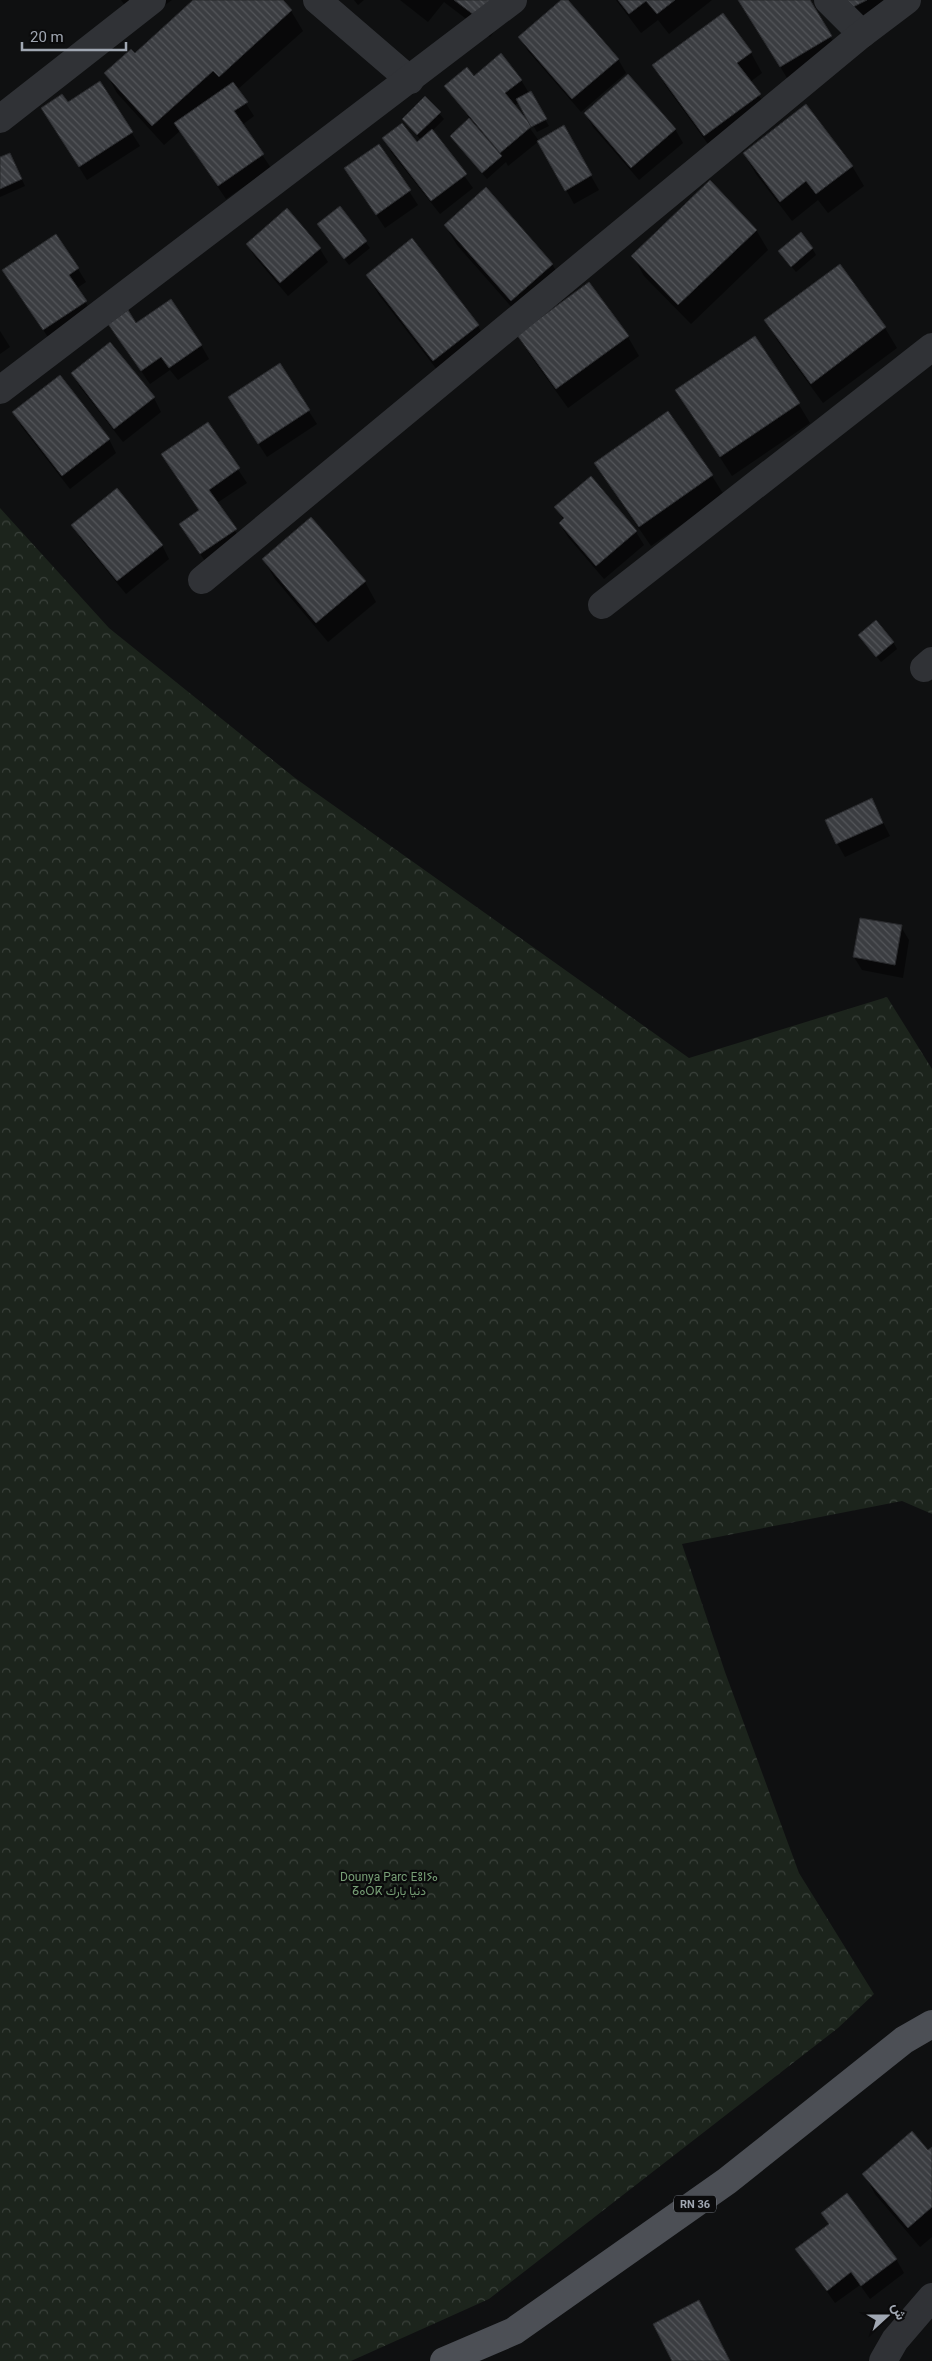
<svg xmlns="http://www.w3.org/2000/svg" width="932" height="2361" viewBox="0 0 932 2361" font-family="Roboto,Vazirmatn,'Noto Sans Tifinagh',sans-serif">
	<defs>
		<pattern id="park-crowns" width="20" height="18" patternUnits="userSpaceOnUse" patternTransform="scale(1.25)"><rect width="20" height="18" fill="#1c241c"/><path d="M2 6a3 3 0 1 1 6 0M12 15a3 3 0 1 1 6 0" fill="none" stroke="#3a413b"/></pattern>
		<pattern id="building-back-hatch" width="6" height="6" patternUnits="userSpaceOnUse" patternTransform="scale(1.25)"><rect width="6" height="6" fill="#3b3d41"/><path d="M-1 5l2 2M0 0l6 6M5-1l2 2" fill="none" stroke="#54565a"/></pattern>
	</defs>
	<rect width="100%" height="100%" fill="#0f1011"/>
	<!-- park -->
	<path fill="url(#park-crowns)" d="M0,508L109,628L295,778L689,1058L887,997L932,1069V1514L902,1501L682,1544L725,1672L799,1873L874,1994L838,2028L489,2299L351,2361H0Z"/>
	<!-- shadow -->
	<g fill="#0007">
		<path d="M121,0H172L138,24Z"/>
		<path d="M195,0H281L291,11L303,31L237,90L254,116L242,125L271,168L226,199L180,131L164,145L117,93L106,73L134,55Z"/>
		<path d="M354,0H364L358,5Z"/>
		<path d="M400,0H518L490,37L444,2L428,22Z"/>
		<path d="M563,0H567L618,59L626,73L581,112L528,51L520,38Z"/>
		<path d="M616,0H712L669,34L658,20L641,33Z"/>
		<path d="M739,0H808L842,56L792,86Z"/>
		<path d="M846,0H915L862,28Z"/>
		<path d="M722,15L751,53L762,73L750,82L771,114L716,155L665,85L654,65Z"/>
		<path d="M474,77L521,80L549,126L537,132L519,102L514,106L539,141L563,127L599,190L574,204L539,141L508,166L506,162L487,179L451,136L470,119L446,86Z"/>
		<path d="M100,83L140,146L87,180L51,122L67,104Z"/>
		<path d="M425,98L444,119L432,131L473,188L440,214L391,152L384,138L417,144L421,140L403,119Z"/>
		<path d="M585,113L675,129L683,143L639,180L593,127Z"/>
		<path d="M379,145L418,205L385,228L346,169Z"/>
		<path d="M744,154L852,166L864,186L828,213L818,200L792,221L756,174Z"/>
		<path d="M0,158L13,161L25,186L0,197Z"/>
		<path d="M486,188L552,264L564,284L523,320L457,245L445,225Z"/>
		<path d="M340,208L370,248L349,265L322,230Z"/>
		<path d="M756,230L768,250L691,324L644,276L633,256Z"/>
		<path d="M247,244L320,249L328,262L288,296L255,257Z"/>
		<path d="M812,248L816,255L796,272L784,258Z"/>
		<path d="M840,266L885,328L897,348L823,403L777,340L766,320Z"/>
		<path d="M78,269L86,282L77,288L93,315L52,343L12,284Z"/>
		<path d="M367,275L478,326L489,345L445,380L379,295Z"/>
		<path d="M136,324L201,345L209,359L178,380L170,370L150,384L118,337Z"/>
		<path d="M0,331L10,347L0,354Z"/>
		<path d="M519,336L628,337L639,356L568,408L530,355Z"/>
		<path d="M110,343L154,398L161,412L123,442L80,387L72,373Z"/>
		<path d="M279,365L317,424L267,457L237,411Z"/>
		<path d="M677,391L798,403L810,423L732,476Z"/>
		<path d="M14,412L109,439L116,453L70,489L21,426Z"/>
		<path d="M668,413L712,476L724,495L651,546L595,464Z"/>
		<path d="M207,423L247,483L217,503L243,543L209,567L180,524L200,511L163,455Z"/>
		<path d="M556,507L636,532L644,545L604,579L568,537L560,524L564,520Z"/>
		<path d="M73,525L162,545L169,559L126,594L81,539Z"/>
		<path d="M263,559L365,582L376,602L328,642L275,579Z"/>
		<path d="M859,635L893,642L897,649L881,662Z"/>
		<path d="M871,799L890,836L845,857L837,843Z"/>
		<path d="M901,927L909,940L903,978L862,970L854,957Z"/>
		<path d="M932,2149V2237L920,2247L875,2194L864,2174L928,2152Z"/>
		<path d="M822,2213L896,2259L904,2273L870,2299L860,2285L835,2303L797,2249L829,2225Z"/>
	</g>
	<!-- building -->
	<g fill="url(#building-back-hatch)" stroke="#292a2d">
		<path d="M193,0H283L292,10L219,77L213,71L152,126L104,73L131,49L135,53Z"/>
		<path d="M454,0H492L478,18Z"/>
		<path d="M561,0H568L619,59L572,99L518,37Z"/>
		<path d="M618,0H675L657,14L646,1L629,14Z"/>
		<path d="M738,0H810L832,36L780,67Z"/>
		<path d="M845,0H867L849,9Z"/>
		<path d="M723,13L752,52L737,63L761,94L704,136L652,65Z"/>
		<path d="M501,53L522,80L505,93L532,126L500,153L444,86L467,67L474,76Z"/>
		<path d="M628,74L676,129L631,168L584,113Z"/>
		<path d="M100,81L133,132L79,167L41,108L62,94L68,102Z"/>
		<path d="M233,82L248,102L234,111L264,154L218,186L174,123Z"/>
		<path d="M531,91L547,119L531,127L516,99Z"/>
		<path d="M425,96L441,112L417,135L402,119Z"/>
		<path d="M806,104L853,166L816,194L806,181L780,202L743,153Z"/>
		<path d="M469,118L502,156L482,173L450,136Z"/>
		<path d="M402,123L417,142L432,129L467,174L431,201L382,138Z"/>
		<path d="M564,125L592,175L565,191L537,141Z"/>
		<path d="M379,144L411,190L376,215L344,168Z"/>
		<path d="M10,153L22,179L0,189V157Z"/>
		<path d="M710,180L757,230L678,305L631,256Z"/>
		<path d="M486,187L553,264L511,301L444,225Z"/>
		<path d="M340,206L367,241L344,259L317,224Z"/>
		<path d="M287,208L321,248L280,283L246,244Z"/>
		<path d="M801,232L813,248L791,267L778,251Z"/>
		<path d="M56,234L79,268L69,275L87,301L43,330L2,270Z"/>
		<path d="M412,238L479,325L433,361L366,275Z"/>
		<path d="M840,264L886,327L811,384L764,320Z"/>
		<path d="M589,282L629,336L556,389L517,335Z"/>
		<path d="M171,299L202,345L169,368L161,357L141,371L108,324L128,310L136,323Z"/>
		<path d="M755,336L800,403L720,457L675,390Z"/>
		<path d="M110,342L155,397L114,429L71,373Z"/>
		<path d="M280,363L310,410L258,444L228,397Z"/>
		<path d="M60,375L110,439L62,476L12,412Z"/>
		<path d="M668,411L713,475L639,527L594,463Z"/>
		<path d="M208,422L240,468L209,490L237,529L200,554L179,524L199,510L161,454Z"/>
		<path d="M591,476L637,531L596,566L559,523L564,518L554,507Z"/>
		<path d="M117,488L163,545L117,581L71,525Z"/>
		<path d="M311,517L366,581L316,623L262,559Z"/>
		<path d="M876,620L894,642L876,657L858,635Z"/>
		<path d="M872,798L883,823L836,844L825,820Z"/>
		<path d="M860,918L902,925L895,965L853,957Z"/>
		<path d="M912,2131L928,2150L932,2147V2207L908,2228L862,2174Z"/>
		<path d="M847,2193L897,2259L861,2286L851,2272L827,2291L795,2249L829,2224L821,2213Z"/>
		<path d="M699,2300L730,2361H672L653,2324Z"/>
	</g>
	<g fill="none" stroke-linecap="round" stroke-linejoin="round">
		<!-- minor -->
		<g stroke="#303236" stroke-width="28">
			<path d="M317,0L410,80"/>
			<path d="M828,0L862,34"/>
			<path d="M0,119L152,0"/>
			<path d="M0,390L513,0"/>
			<path d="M202,580L862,34L907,0"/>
			<path d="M602,605L932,347"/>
			<path d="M924,668L932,661"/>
			<path d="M883,2361L895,2340L932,2297"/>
		</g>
		<!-- primary -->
		<path stroke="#4c4f55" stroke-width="28" d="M444,2361L514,2331L727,2181L904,2040L932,2024"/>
	</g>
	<g text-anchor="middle" stroke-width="4.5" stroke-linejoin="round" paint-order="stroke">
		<!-- shield labels -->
		<rect fill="#0b0b0c" stroke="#737880" stroke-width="1" x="674" y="2195.5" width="42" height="17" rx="4"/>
		<g font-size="11" font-weight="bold" fill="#a0a7b2">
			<text x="695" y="2208">RN 36</text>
		</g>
		<!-- park labels -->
		<g font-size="12" fill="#779f76" stroke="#0b0b0c">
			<text x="389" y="1881">Dounya Parc ⴹⵓⵏⵢⴰ<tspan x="389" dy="14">ⵒⴰⵔⴽ دنيا بارك</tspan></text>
		</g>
	</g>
	<!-- north arrow -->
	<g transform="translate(887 2316) rotate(69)" stroke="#0b0b0c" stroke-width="4" paint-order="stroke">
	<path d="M0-4L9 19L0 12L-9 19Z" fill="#a0a7b2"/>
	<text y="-8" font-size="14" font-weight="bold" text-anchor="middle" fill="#a0a7b2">ش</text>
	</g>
	<!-- scale -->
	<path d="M22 42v8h104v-8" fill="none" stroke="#a0a7b2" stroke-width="2.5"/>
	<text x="30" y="42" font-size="15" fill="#a0a7b2" stroke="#0b0b0c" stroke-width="4" paint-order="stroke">20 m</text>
</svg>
